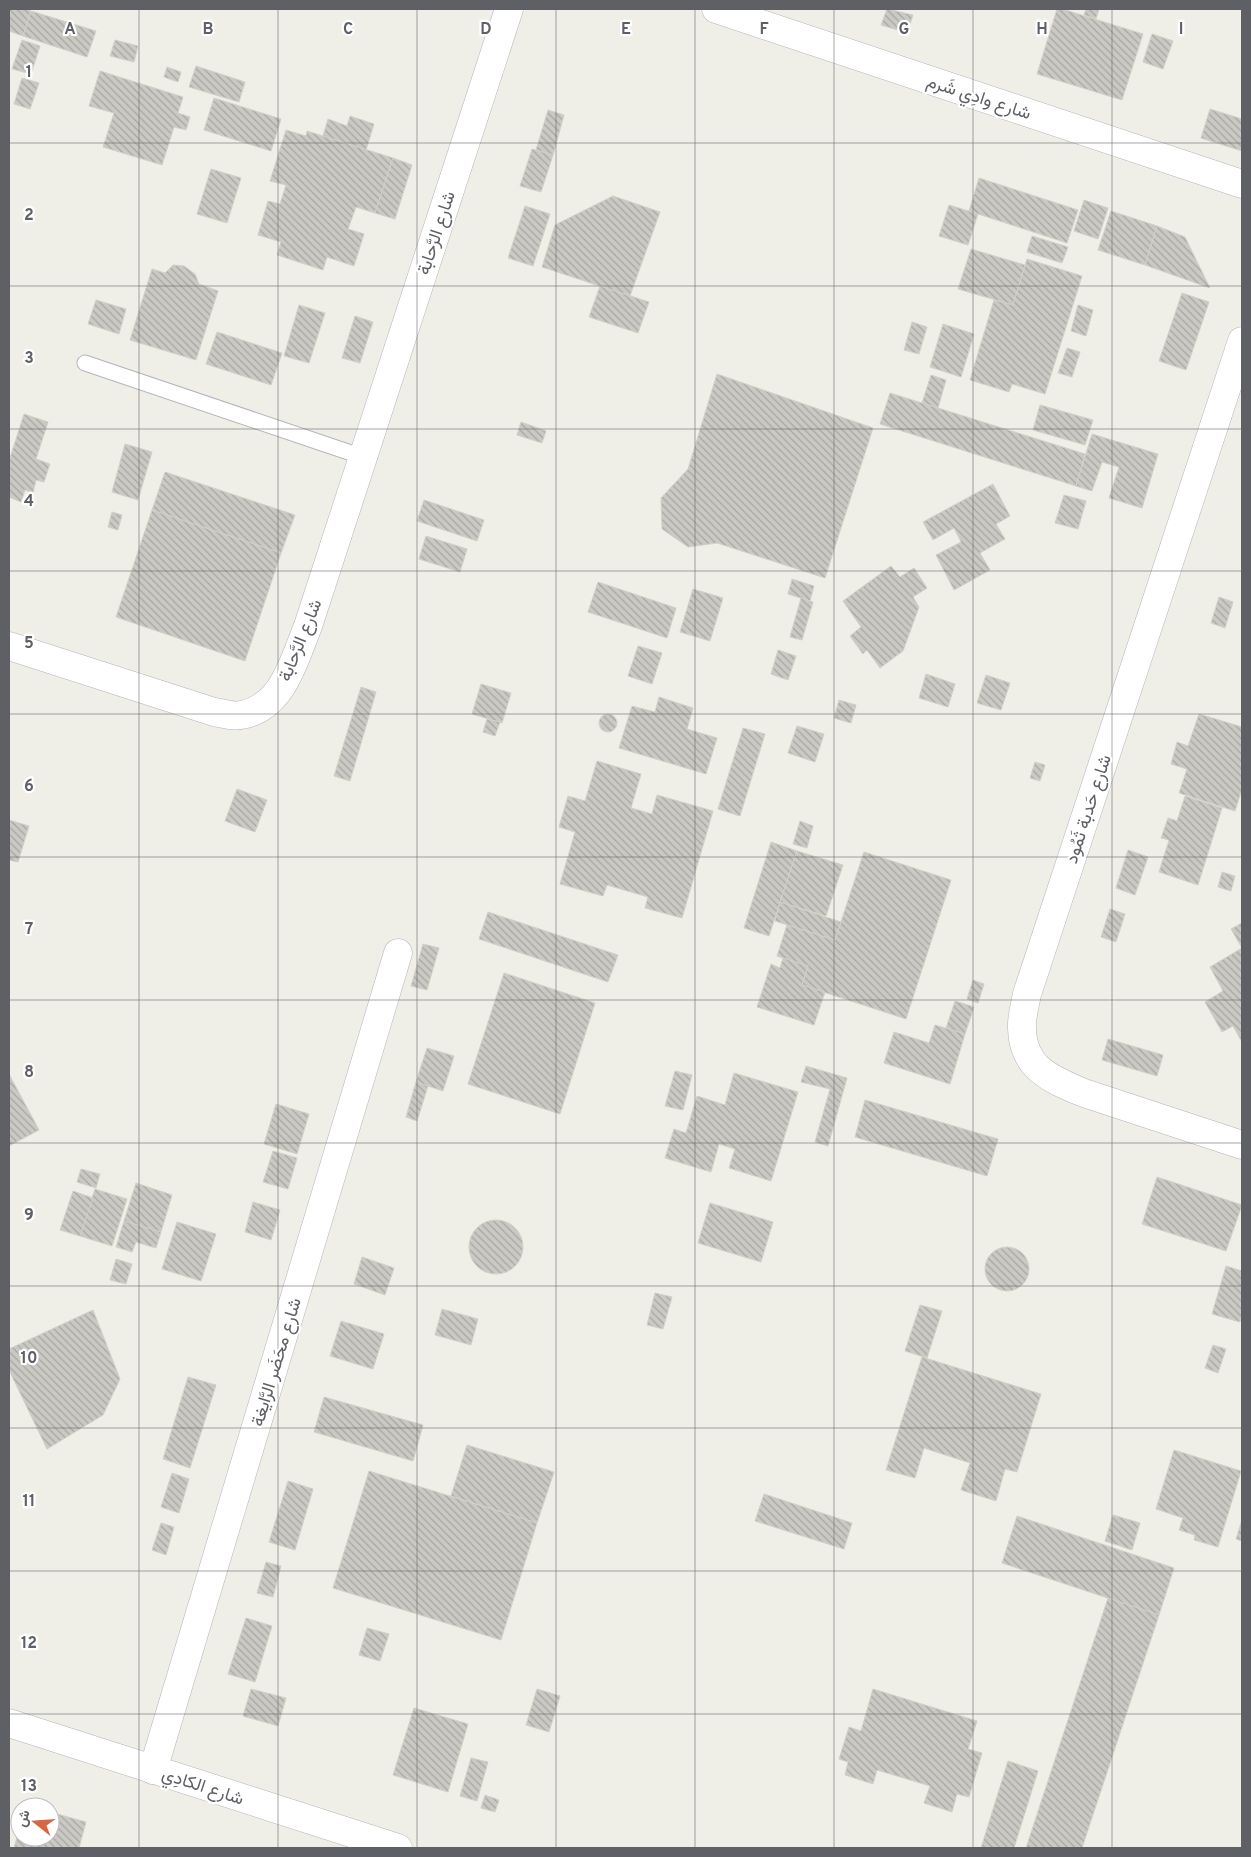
<svg xmlns="http://www.w3.org/2000/svg" width="1251" height="1857" viewBox="0 0 1251 1857" font-family="Overpass,Vazirmatn,sans-serif">
	<defs>
		<pattern id="building-back-hatch" width="6" height="6" patternUnits="userSpaceOnUse" patternTransform="scale(1.25)"><rect width="6" height="6" fill="#cac9c3"/><path d="M-1 5l2 2M0 0l6 6M5-1l2 2" fill="none" stroke="#a7a7a2"/></pattern>
	</defs>
	<rect width="100%" height="100%" fill="#efeee7"/>
	<!-- building -->
	<g fill="url(#building-back-hatch)" stroke="#d3d1c6">
		<path d="M9,9H26L31,11L23,36L9,31Z"/>
		<path d="M887,9L913,15L907,33L881,25Z"/>
		<path d="M1057,9H1062L1143,34L1122,100L1037,74Z"/>
		<path d="M1086,9H1099L1096,19L1084,15Z"/>
		<path d="M31,11L96,31L87,57L23,36Z"/>
		<path d="M1152,34L1173,41L1163,69L1143,62Z"/>
		<path d="M22,40L40,46L31,74L12,69Z"/>
		<path d="M115,40L138,46L134,62L110,56Z"/>
		<path d="M196,66L245,82L239,102L189,87Z"/>
		<path d="M167,67L181,72L178,82L164,77Z"/>
		<path d="M100,71L183,97L178,113L190,117L186,130L174,127L162,165L103,147L114,113L89,106Z"/>
		<path d="M22,78L39,83L30,109L14,104Z"/>
		<path d="M214,98L281,119L271,151L204,130Z"/>
		<path d="M1210,109L1242,119V151L1201,138Z"/>
		<path d="M548,110L564,115L553,155L536,150Z"/>
		<path d="M350,116L374,124L366,150L323,136L328,119L347,126Z"/>
		<path d="M286,130L306,136L307,131L393,158L375,213L356,207L348,229L364,234L354,266L327,257L323,270L277,255L281,242L258,235L268,201L280,204L286,185L270,181Z"/>
		<path d="M532,149L553,155L541,192L520,186Z"/>
		<path d="M393,158L412,165L395,219L375,213Z"/>
		<path d="M211,169L241,178L227,223L197,214Z"/>
		<path d="M979,178L1078,210L1067,243L969,211Z"/>
		<path d="M613,196L660,212L630,296L542,267L555,225Z"/>
		<path d="M1084,200L1108,208L1098,239L1074,231Z"/>
		<path d="M949,205L978,214L968,245L939,236Z"/>
		<path d="M525,206L550,214L533,266L508,258Z"/>
		<path d="M1111,211L1157,226L1145,265L1098,250Z"/>
		<path d="M1157,226L1185,237L1210,288L1145,265Z"/>
		<path d="M1032,236L1068,247L1062,263L1027,252Z"/>
		<path d="M971,249L1025,265L1013,305L958,289Z"/>
		<path d="M1027,259L1082,276L1045,394L1012,384L1009,392L970,380L994,300L1013,305Z"/>
		<path d="M173,265L184,266L195,274L199,284L218,291L196,360L130,340L152,269L165,273Z"/>
		<path d="M600,286L649,302L638,333L589,317Z"/>
		<path d="M1182,293L1209,302L1186,370L1159,361Z"/>
		<path d="M96,300L126,309L119,334L88,324Z"/>
		<path d="M299,305L325,313L309,363L284,356Z"/>
		<path d="M1078,305L1093,310L1086,336L1071,331Z"/>
		<path d="M355,316L373,322L360,363L342,358Z"/>
		<path d="M912,322L927,327L919,354L904,350Z"/>
		<path d="M943,324L974,334L961,377L930,367Z"/>
		<path d="M217,332L282,353L271,385L206,364Z"/>
		<path d="M1067,348L1080,352L1072,377L1058,373Z"/>
		<path d="M717,374L873,428L825,578L717,543L688,547L662,529L661,498L688,469Z"/>
		<path d="M931,375L946,380L938,408L922,403Z"/>
		<path d="M890,393L1085,454L1076,486L880,424Z"/>
		<path d="M1040,405L1093,420L1085,445L1033,430Z"/>
		<path d="M24,414L48,422L36,459L50,464L44,482L36,480L33,493L25,490L21,502L9,497V461Z"/>
		<path d="M521,422L546,431L542,443L517,435Z"/>
		<path d="M1092,434L1158,454L1142,508L1109,498L1119,467L1102,462L1092,491L1076,486Z"/>
		<path d="M125,444L152,452L138,500L112,492Z"/>
		<path d="M165,472L295,515L281,553L152,510Z"/>
		<path d="M993,484L1010,516L996,524L1005,539L980,553L990,570L954,590L936,555L961,542L954,528L933,540L923,522Z"/>
		<path d="M1064,495L1086,501L1078,529L1055,523Z"/>
		<path d="M424,500L484,520L477,541L417,521Z"/>
		<path d="M152,510L281,553L245,661L116,617Z"/>
		<path d="M112,512L122,515L118,530L108,527Z"/>
		<path d="M426,536L467,549L460,572L419,559Z"/>
		<path d="M891,566L900,577L914,568L927,588L913,597L919,607L903,651L880,668L867,650L863,654L850,636L861,627L843,601Z"/>
		<path d="M792,579L814,586L810,601L788,594Z"/>
		<path d="M598,582L676,608L667,638L588,612Z"/>
		<path d="M693,589L723,598L710,641L680,632Z"/>
		<path d="M1219,597L1233,602L1225,628L1211,623Z"/>
		<path d="M801,598L813,602L802,640L790,637Z"/>
		<path d="M638,646L662,653L652,684L628,676Z"/>
		<path d="M778,650L796,656L788,680L771,674Z"/>
		<path d="M926,674L955,684L948,707L919,698Z"/>
		<path d="M986,675L1010,683L1001,710L977,703Z"/>
		<path d="M481,684L511,693L502,723L472,714Z"/>
		<path d="M361,687L376,692L350,781L334,776Z"/>
		<path d="M659,697L693,708L687,729L717,738L706,774L619,748L632,706L655,712Z"/>
		<path d="M839,700L856,705L851,723L834,718Z"/>
		<circle cx="608" cy="723" r="9"/>
		<path d="M1199,714L1242,727V789L1235,811L1179,793L1187,769L1171,764L1177,742L1188,746Z"/>
		<path d="M487,719L500,722L495,736L483,732Z"/>
		<path d="M797,726L824,734L815,762L788,753Z"/>
		<path d="M743,728L765,734L740,816L718,809Z"/>
		<path d="M597,761L641,774L631,808L652,814L657,795L713,811L682,918L645,908L648,897L607,885L603,896L560,884L575,832L559,827L568,796L585,801Z"/>
		<path d="M1035,762L1045,765L1040,781L1030,778Z"/>
		<path d="M237,789L267,800L255,832L225,821Z"/>
		<path d="M1185,796L1222,808L1198,885L1159,872L1169,840L1161,838L1168,818L1177,821Z"/>
		<path d="M9,820L29,826L18,862L9,860Z"/>
		<path d="M800,821L813,826L807,848L793,844Z"/>
		<path d="M771,842L797,851L769,936L744,928Z"/>
		<path d="M1128,850L1148,857L1135,895L1116,888Z"/>
		<path d="M797,851L843,865L826,916L780,902Z"/>
		<path d="M864,852L951,880L906,1019L802,985L808,966L777,956L787,925L835,940Z"/>
		<path d="M1222,872L1235,876L1231,891L1218,887Z"/>
		<path d="M780,902L841,922L835,940L775,921Z"/>
		<path d="M1110,909L1125,914L1116,942L1101,937Z"/>
		<path d="M488,912L618,955L608,982L479,939Z"/>
		<path d="M1242,923V1042L1233,1026L1222,1032L1205,1002L1223,991L1210,967L1242,948L1231,929Z"/>
		<path d="M423,944L439,948L427,990L411,986Z"/>
		<path d="M783,958L808,966L802,985L825,992L814,1025L757,1007L771,964L780,968Z"/>
		<path d="M504,973L595,1003L560,1114L468,1084Z"/>
		<path d="M973,980L984,984L978,1003L967,999Z"/>
		<path d="M955,1001L974,1007L965,1034L946,1028Z"/>
		<path d="M935,1025L965,1034L950,1084L884,1063L894,1032L929,1043Z"/>
		<path d="M1108,1039L1163,1055L1157,1076L1102,1060Z"/>
		<path d="M427,1048L454,1056L443,1091L416,1082Z"/>
		<path d="M806,1066L847,1078L828,1146L815,1142L830,1089L801,1082Z"/>
		<path d="M675,1071L692,1075L683,1110L665,1106Z"/>
		<path d="M734,1073L798,1092L771,1181L729,1168L735,1149L719,1144L711,1172L665,1158L674,1129L686,1133L697,1096L725,1105Z"/>
		<path d="M9,1074L39,1130L9,1146Z"/>
		<path d="M416,1082L428,1086L417,1121L406,1117Z"/>
		<path d="M865,1100L998,1139L987,1176L855,1137Z"/>
		<path d="M276,1104L309,1114L297,1154L264,1144Z"/>
		<path d="M273,1151L297,1158L288,1189L263,1182Z"/>
		<path d="M81,1169L100,1174L96,1188L77,1182Z"/>
		<path d="M1157,1177L1242,1205L1226,1251L1142,1224Z"/>
		<path d="M136,1183L172,1195L161,1232L124,1221Z"/>
		<path d="M95,1189L127,1199L112,1246L80,1236Z"/>
		<path d="M73,1191L93,1198L80,1236L60,1230Z"/>
		<path d="M253,1202L280,1210L271,1240L245,1232Z"/>
		<path d="M710,1203L773,1222L761,1262L698,1243Z"/>
		<circle cx="496" cy="1247" r="27"/>
		<path d="M124,1221L161,1232L156,1248L136,1242L132,1252L116,1247Z"/>
		<path d="M177,1222L216,1234L201,1281L162,1269Z"/>
		<circle cx="1007" cy="1269" r="22"/>
		<path d="M362,1257L394,1268L385,1295L354,1284Z"/>
		<path d="M116,1259L132,1264L126,1284L110,1280Z"/>
		<path d="M1226,1266L1242,1271V1314L1240,1322L1212,1314Z"/>
		<path d="M655,1293L672,1297L663,1329L647,1325Z"/>
		<path d="M920,1305L942,1311L927,1358L905,1351Z"/>
		<path d="M442,1309L478,1319L471,1345L435,1335Z"/>
		<path d="M93,1310L120,1379L103,1415L47,1449L9,1370V1349Z"/>
		<path d="M341,1321L384,1334L373,1369L330,1356Z"/>
		<path d="M1213,1345L1226,1349L1218,1373L1205,1368Z"/>
		<path d="M922,1357L1041,1394L1017,1472L1005,1469L996,1501L961,1490L970,1463L924,1448L915,1478L886,1470Z"/>
		<path d="M188,1377L216,1385L190,1468L163,1459Z"/>
		<path d="M324,1397L423,1425L413,1461L314,1432Z"/>
		<path d="M467,1445L554,1472L537,1523L451,1496Z"/>
		<path d="M1174,1450L1241,1471L1218,1547L1194,1540L1195,1535L1179,1530L1183,1518L1156,1509Z"/>
		<path d="M369,1471L537,1523L501,1640L333,1588Z"/>
		<path d="M172,1473L189,1479L179,1513L161,1507Z"/>
		<path d="M288,1481L313,1489L295,1550L269,1542Z"/>
		<path d="M764,1494L852,1523L844,1549L755,1521Z"/>
		<path d="M1113,1515L1140,1523L1132,1550L1105,1541Z"/>
		<path d="M1017,1516L1174,1568L1159,1615L1002,1563Z"/>
		<path d="M1242,1520V1541L1236,1539Z"/>
		<path d="M161,1523L174,1527L166,1555L152,1550Z"/>
		<path d="M266,1562L281,1566L273,1597L257,1593Z"/>
		<path d="M1108,1598L1159,1615L1082,1848H1026Z"/>
		<path d="M246,1618L272,1626L255,1682L228,1674Z"/>
		<path d="M367,1628L389,1634L380,1661L359,1655Z"/>
		<path d="M251,1689L286,1698L278,1726L243,1716Z"/>
		<path d="M537,1689L560,1696L549,1732L526,1725Z"/>
		<path d="M873,1689L977,1721L968,1749L982,1753L969,1797L957,1794L952,1812L924,1803L930,1786L877,1770L873,1784L845,1775L848,1762L839,1759L849,1727L861,1731Z"/>
		<path d="M414,1708L468,1724L448,1792L393,1775Z"/>
		<path d="M471,1758L488,1762L477,1801L460,1796Z"/>
		<path d="M1008,1761L1038,1771L1014,1848H981Z"/>
		<path d="M485,1795L499,1800L495,1812L481,1808Z"/>
		<path d="M50,1812L86,1822L79,1848H14L20,1827V1837H50Z"/>
	</g>
	<g fill="none" stroke-linecap="round" stroke-linejoin="round">
		<!-- lane casing -->
		<g stroke="#b4b5ba" stroke-width="17">
			<path id="lane" d="M85,363L363,457"/>
		</g>
		<!-- street casing -->
		<g stroke="#b4b5ba" stroke-width="29">
			<g id="street">
				<path d="M716,9L1242,184"/>
				<path d="M1242,341L1027,994C1025,1005 1021,1018 1022,1029C1023,1069 1053,1080 1084,1093L1242,1145"/>
				<path d="M9,646L214,712C222,713 233,717 241,715C283,708 294,660 308,626L509,9"/>
				<path d="M9,1723L398,1848"/>
				<path d="M153,1770L398,953"/>
			</g>
		</g>
		<!-- lane -->
		<use href="#lane" stroke="#fff" stroke-width="15"/>
		<!-- street -->
		<use href="#street" stroke="#fff" stroke-width="28"/>
	</g>
	<!-- grid -->
	<path fill="none" stroke="#5e6065" stroke-width="1" stroke-opacity="0.55" d="M139,9V1848M278,9V1848M417,9V1848M556,9V1848M695,9V1848M834,9V1848M973,9V1848M1112,9V1848M9,143H1242M9,286H1242M9,429H1242M9,571H1242M9,714H1242M9,857H1242M9,1000H1242M9,1143H1242M9,1286H1242M9,1428H1242M9,1571H1242M9,1714H1242"/>
	<g text-anchor="middle" stroke-width="4.5" stroke-linejoin="round" paint-order="stroke">
		<!-- street labels -->
		<g font-size="18" fill="#5e6065" stroke="#fff">
			<text transform="translate(979 97) rotate(18)" y="6">شارع وادِي شَرم</text>
			<text transform="translate(436 233) rotate(-72)" y="6">شارع الرَّحابة</text>
			<text transform="translate(300 640) rotate(-68)" y="6">شارع الرَّحابة</text>
			<text transform="translate(1088 809) rotate(-72)" y="6">شارع حَدبة ثَمُود</text>
			<text transform="translate(276 1362) rotate(-73)" y="6">شارع محَضَر الرَّايغة</text>
			<text transform="translate(203 1786) rotate(18)" y="6">شارع الكادِي</text>
		</g>
	</g>
	<g font-size="16" text-anchor="middle" font-weight="bold" fill="#5e6065" stroke="#fff" stroke-width="4.5" stroke-linejoin="round" paint-order="stroke">
		<text x="70" y="34">A</text>
		<text x="208" y="34">B</text>
		<text x="348" y="34">C</text>
		<text x="486" y="34">D</text>
		<text x="626" y="34">E</text>
		<text x="764" y="34">F</text>
		<text x="904" y="34">G</text>
		<text x="1042" y="34">H</text>
		<text x="1181" y="34">I</text>
		<text x="29" y="77">1</text>
		<text x="29" y="220">2</text>
		<text x="29" y="363">3</text>
		<text x="29" y="506">4</text>
		<text x="29" y="648">5</text>
		<text x="29" y="791">6</text>
		<text x="29" y="934">7</text>
		<text x="29" y="1077">8</text>
		<text x="29" y="1220">9</text>
		<text x="29" y="1363">10</text>
		<text x="29" y="1506">11</text>
		<text x="29" y="1648">12</text>
		<text x="29" y="1791">13</text>
	</g>
	<!-- border -->
	<rect width="1251" height="1857" fill="none" stroke="#5e6065" stroke-width="20"/>
	<!-- north arrow -->
	<g transform="translate(35 1822) rotate(287)"><circle r="24" fill="#ffffff" stroke="#bfbfc1"/>
	<path d="M0-4L9 19L0 12L-9 19Z" fill="#d76645"/>
	<text y="-8" font-size="14" font-weight="bold" text-anchor="middle" fill="#5e6065">ش</text>
	</g>
</svg>
